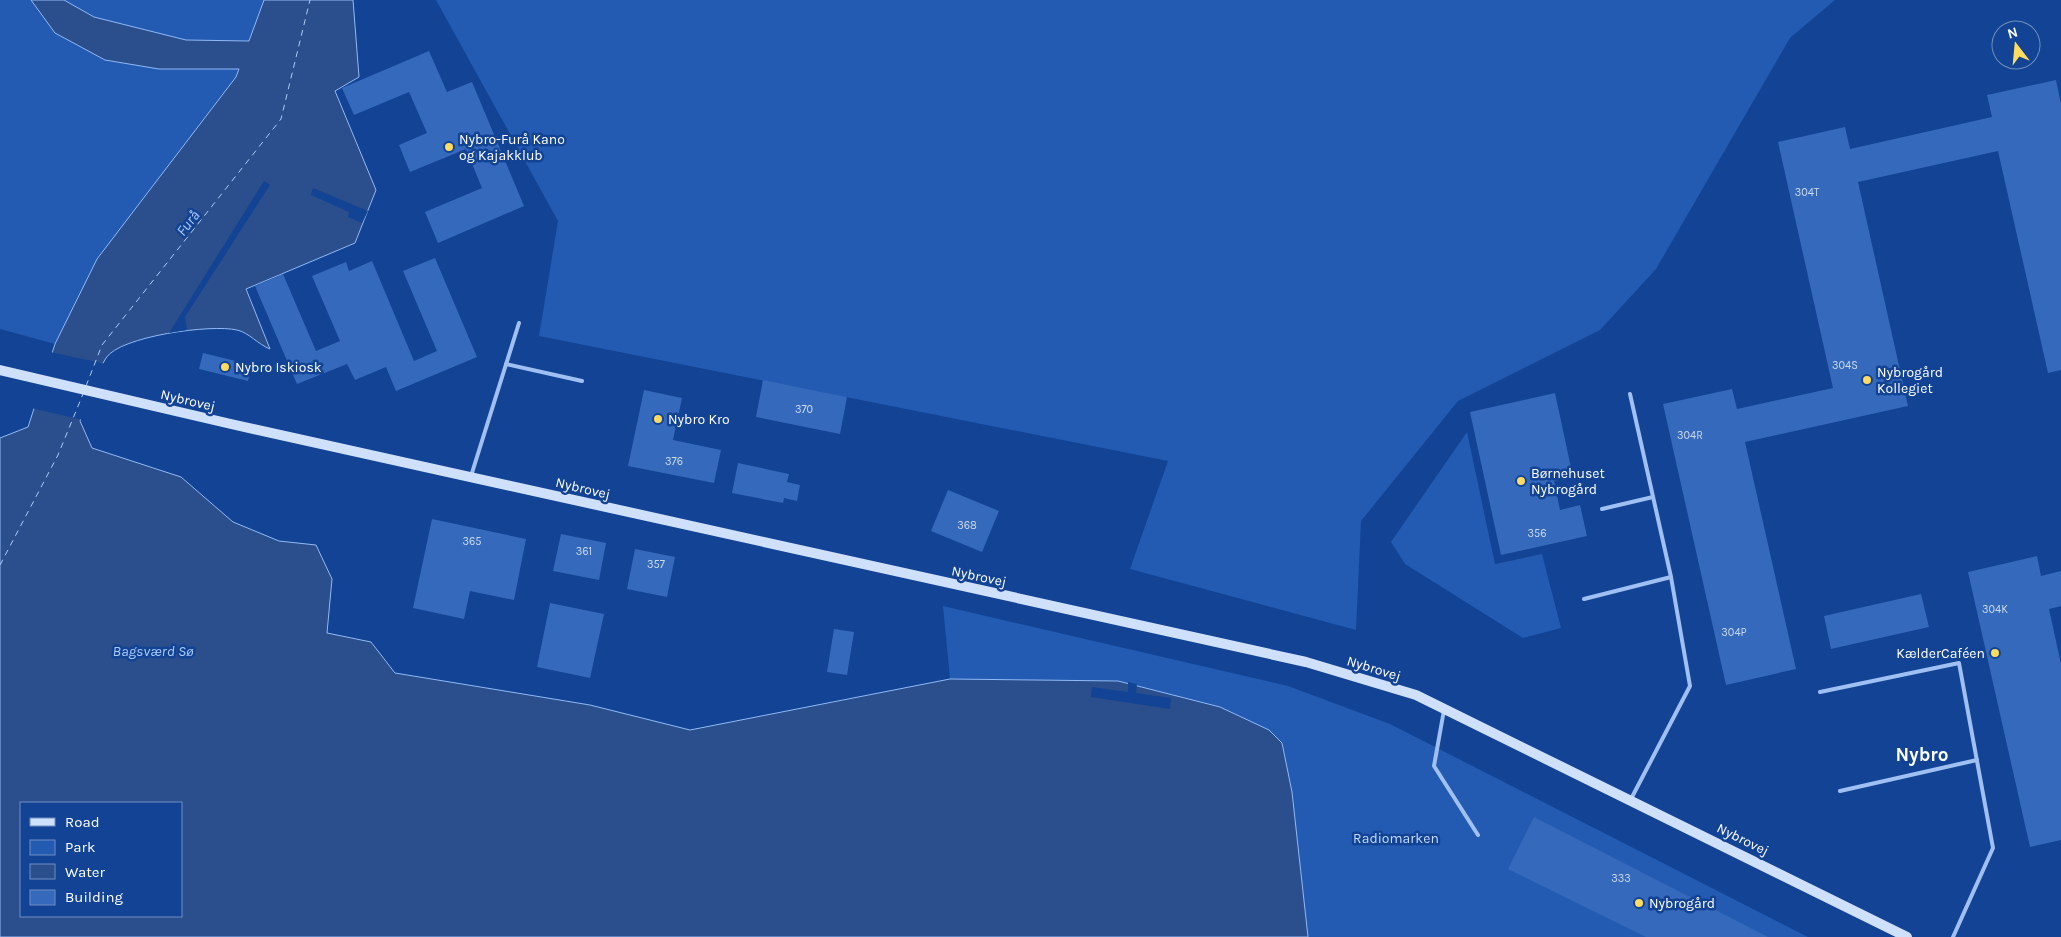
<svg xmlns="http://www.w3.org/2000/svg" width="2061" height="937" viewBox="0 0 2061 937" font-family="Karla,sans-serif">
	<rect width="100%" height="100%" fill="#124394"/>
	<!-- green -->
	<g fill="#235bb3">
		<path d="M0,0H31L37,6L221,68H239L236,77L97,259L55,344L0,329Z"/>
		<path d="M64,0H264L249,41L186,40L94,17Z"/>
		<path d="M436,0H1835L1790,38L1656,269L1600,330L1458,401L1361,521L1356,630L1130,569L1168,461L539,336L558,221Z"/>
		<path d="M1467,432L1495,564L1542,554L1561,628L1523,638L1405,564L1391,542Z"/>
		<path d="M943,606L1288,686L1390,724L1808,937H1308L1292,792L1282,743L1118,681L950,679Z"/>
	</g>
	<!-- water -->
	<path fill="#2b4f8c" stroke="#91baf6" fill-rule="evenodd" d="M31,0H64L94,17L186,40L249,41L264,0H353L359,77L335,91L376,190L355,243L246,289L270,349C259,345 248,332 237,330C212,324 120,336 106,358C96,373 87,404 80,421L92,448L181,477L233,522L279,541L316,545L332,579L327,633L371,642L395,673L590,705L690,730L950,679L1118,681L1220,707L1269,730L1282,743L1292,792L1308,937H0V438L28,427L55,344L97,259L236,77L239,69H159L105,60L55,33ZM21,803H181V916H21Z"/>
	<!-- pier -->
	<g fill="#124394">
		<path d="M264,181L270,185L185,317L187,330L169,333Z"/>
		<path d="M313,188L368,211L362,223L348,217L349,212L311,195Z"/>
		<path d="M50,352L106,364L83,420L31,408Z"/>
		<path d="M1128,682L1137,684L1136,693L1171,698L1170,709L1091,697L1092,687L1128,692Z"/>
	</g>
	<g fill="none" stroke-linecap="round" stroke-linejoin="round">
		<!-- ferry -->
		<g stroke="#accbfa" stroke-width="1" stroke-dasharray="6 5" stroke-linecap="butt">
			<path d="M86,386L102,345L281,119L310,0"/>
			<path d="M0,565L58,455L83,394"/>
		</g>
	</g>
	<!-- building -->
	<g fill="#3569bb">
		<path d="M429,51L447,92L472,82L524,206L438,243L425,212L482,188L466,149L410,172L399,145L427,133L409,92L354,115L342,88Z"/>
		<path d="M2056,80L2061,104V370L2048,373L1998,151L1858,182L1908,406L1745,442L1796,669L1726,685L1663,404L1732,389L1737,409L1833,388L1778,142L1845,127L1850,149L1992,117L1987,95Z"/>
		<path d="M435,258L477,357L396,391L386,367L355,380L347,364L297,384L255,286L283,274L316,351L340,341L312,276L346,262L349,271L372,261L414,361L437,351L403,271Z"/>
		<path d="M203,353L252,365L248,381L199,369Z"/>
		<path d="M763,380L847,397L840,434L756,417Z"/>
		<path d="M644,390L682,398L673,440L721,450L714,483L628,466Z"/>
		<path d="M1555,393L1573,477L1554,481L1560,510L1580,505L1587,536L1501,555L1470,412Z"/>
		<path d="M738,463L789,474L787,482L800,485L797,501L784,498L783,503L732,493Z"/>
		<path d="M948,490L999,511L982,552L931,531Z"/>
		<path d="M432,519L526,539L514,600L470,591L464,619L413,608Z"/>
		<path d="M561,534L606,543L599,580L553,571Z"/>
		<path d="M635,549L675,557L667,597L627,589Z"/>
		<path d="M2037,556L2041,576L2061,571V606L2049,609L2061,664V840L2030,847L1968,572Z"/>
		<path d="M1921,594L1929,627L1831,649L1824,616Z"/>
		<path d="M550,603L604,614L590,678L537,667Z"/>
		<path d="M834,629L854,632L847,675L827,672Z"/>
		<path d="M1534,817L1768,937H1646L1508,869Z"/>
	</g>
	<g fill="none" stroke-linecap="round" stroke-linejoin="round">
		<!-- lane -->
		<g stroke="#a0c0f3" stroke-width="4">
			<path d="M506,364L582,381"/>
			<path d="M1630,394L1671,577L1690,686L1631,799"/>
			<path d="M471,476L519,323"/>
			<path d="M1602,509L1653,497"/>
			<path d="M1584,599L1671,577"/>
			<path d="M1820,692L1959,663L1993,848L1953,937"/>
			<path d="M1444,710L1434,766L1478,835"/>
			<path d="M1840,791L1977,760"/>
		</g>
		<!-- secondary -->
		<path stroke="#cfe0fd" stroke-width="10" d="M0,370L231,424L1306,662L1416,695L1907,937"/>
	</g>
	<!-- markers -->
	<g fill="#ffdb61" stroke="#124394" stroke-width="2">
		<circle cx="449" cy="147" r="5"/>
		<circle cx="225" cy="367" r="5"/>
		<circle cx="1867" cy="380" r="5"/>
		<circle cx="658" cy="419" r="5"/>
		<circle cx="1521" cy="481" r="5"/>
		<circle cx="1995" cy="653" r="5"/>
		<circle cx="1639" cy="903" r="5"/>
	</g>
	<g text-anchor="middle" stroke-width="5" stroke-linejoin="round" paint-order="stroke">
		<!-- number labels -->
		<g font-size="11" fill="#ccdaee">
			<text x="1807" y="196">304T</text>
			<text x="1845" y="369">304S</text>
			<text x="804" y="413">370</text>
			<text x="1690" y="439">304R</text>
			<text x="674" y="465">376</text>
			<text x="967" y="529">368</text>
			<text x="1537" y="537">356</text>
			<text x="472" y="545">365</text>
			<text x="584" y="555">361</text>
			<text x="656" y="568">357</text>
			<text x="1995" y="613">304K</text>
			<text x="1734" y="636">304P</text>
			<text x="1621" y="882">333</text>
		</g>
		<!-- poi labels -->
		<g font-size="14" fill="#fff" stroke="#124394" text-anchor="start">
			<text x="459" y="144">Nybro-Furå Kano<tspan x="459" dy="16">og Kajakklub</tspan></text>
			<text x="235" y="372">Nybro Iskiosk</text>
			<text x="1877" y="377">Nybrogård<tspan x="1877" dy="16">Kollegiet</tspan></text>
			<text x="668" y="424">Nybro Kro</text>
			<text x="1531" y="478">Børnehuset<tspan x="1531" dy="16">Nybrogård</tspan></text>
			<text x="1985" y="658" text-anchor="end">KælderCaféen</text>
			<text x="1649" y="908">Nybrogård</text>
		</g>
		<!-- street labels -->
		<g font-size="14" fill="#fff" stroke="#124394">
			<text transform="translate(188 400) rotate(13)" y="5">Nybrovej</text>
			<text transform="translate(583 488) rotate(13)" y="5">Nybrovej</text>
			<text transform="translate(979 576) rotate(12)" y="5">Nybrovej</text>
			<text transform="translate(1374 668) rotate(17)" y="5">Nybrovej</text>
			<text transform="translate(1743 839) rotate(26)" y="5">Nybrovej</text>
		</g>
		<!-- park labels -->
		<g font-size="14" fill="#c7dcfd" stroke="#124394">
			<text x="1396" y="843">Radiomarken</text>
		</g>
		<!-- water labels -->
		<g font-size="15" font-style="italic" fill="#accbfa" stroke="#124394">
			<text transform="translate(188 223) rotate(-52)" y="5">Furå</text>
			<text x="153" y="656">Bagsværd Sø</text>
		</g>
		<!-- district labels -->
		<g font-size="19" font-weight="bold" fill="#fff" stroke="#124394">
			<text x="1922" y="761">Nybro</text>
		</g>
	</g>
	<!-- legend -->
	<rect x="20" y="802" width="162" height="115" fill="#124394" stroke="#718ebf"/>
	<rect x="30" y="818" width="25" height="8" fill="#cfe0fd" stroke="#718ebf"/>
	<text x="65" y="827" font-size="15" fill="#ffffff">Road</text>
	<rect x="30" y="840" width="25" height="15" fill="#235bb3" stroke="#718ebf"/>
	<text x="65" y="852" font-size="15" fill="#ffffff">Park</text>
	<rect x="30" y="864" width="25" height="15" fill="#2b4f8c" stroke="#718ebf"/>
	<text x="65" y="877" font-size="15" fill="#ffffff">Water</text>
	<rect x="30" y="890" width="25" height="15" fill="#3569bb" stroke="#718ebf"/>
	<text x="65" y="902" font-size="15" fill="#ffffff">Building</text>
	<!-- north arrow -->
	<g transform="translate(2016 45) rotate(344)"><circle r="24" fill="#124394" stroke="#718ebf"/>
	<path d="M0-4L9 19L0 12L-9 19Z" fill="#ffdb61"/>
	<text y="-8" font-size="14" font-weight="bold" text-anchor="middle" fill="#ffffff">N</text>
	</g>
</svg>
